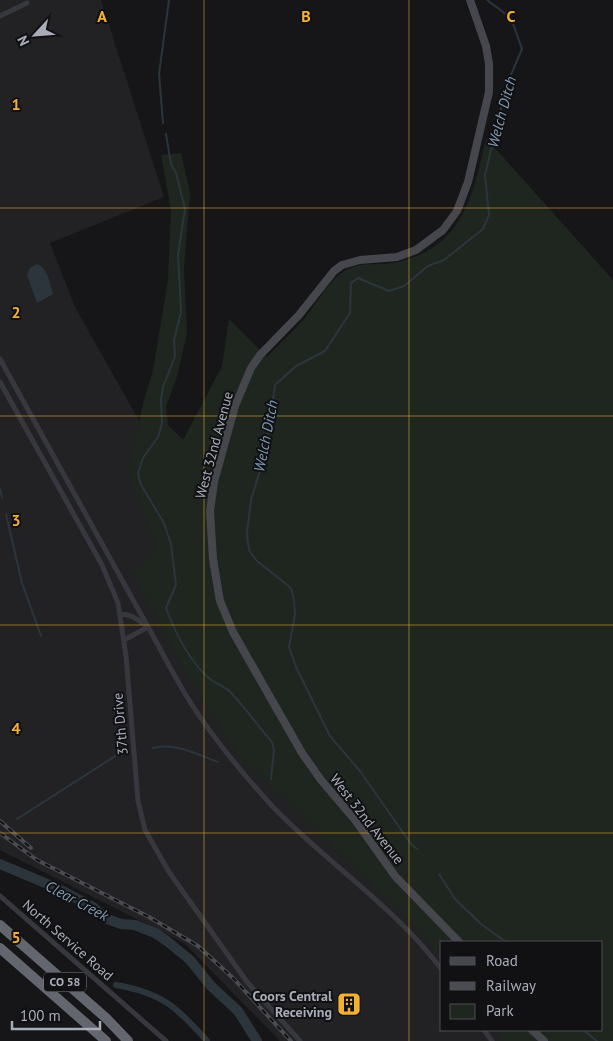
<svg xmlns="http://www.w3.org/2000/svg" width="613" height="1041" viewBox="0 0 613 1041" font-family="'PT Sans',sans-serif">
	<rect width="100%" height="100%" fill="#161618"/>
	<!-- built -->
	<path fill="#222225" d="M0,0H101L164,197L50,243L75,307L243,605L442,942V1030H568L579,1041H280L184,943L0,850Z"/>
	<!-- green -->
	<path fill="#1e261f" d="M486,138L613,280V1041H503L495,1030H602V942H442V959L422,934L238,755L188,677L133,574L157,549L128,471L144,400L153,370L168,280L171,210L161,155L181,153L190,192L184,268L187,334L176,380L166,406L168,425L183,440L222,366L229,319L267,357C279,344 293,332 304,319C317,303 328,281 346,270C362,261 381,266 398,262C464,247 473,194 486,138Z"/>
	<!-- water -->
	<path fill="#2c353c" d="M37,264C48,268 50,284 53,294L37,303L27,275L30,268Z"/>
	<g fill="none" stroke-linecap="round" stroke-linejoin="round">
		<!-- stream -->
		<g stroke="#2c353c" stroke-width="2">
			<path d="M163,123L159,74L169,0"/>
			<path d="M166,134L171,164L176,173L185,209L178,255L181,312L174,340L175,356L163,387L161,400L162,423L158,437L143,458L138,473L141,485L164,523L171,544L176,585L166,608C175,632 190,662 210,679C218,685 225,686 232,694C247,709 258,727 272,742L274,750L271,779"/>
			<path d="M0,489L2,498"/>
			<path d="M6,514L22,583L41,636"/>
			<path d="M153,748C175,742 198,755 218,762"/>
			<path d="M17,819L120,753"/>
			<path d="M417,849L411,844L360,771L330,736L296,667L289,647L295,615L294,600L291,588L257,561L250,552L248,544L247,533L251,500L265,454L275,385L296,366L325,351L350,313L351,283L358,278L389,291L404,286L428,266L444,260L483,229L489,215L485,175L507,84L522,49L511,18L487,0"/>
			<path d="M439,874L455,899L481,924L506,942"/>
			<path d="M583,1030L597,1041"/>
		</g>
		<!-- canal -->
		<path stroke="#2c353c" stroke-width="6" d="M116,985C162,993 177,1007 207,1041"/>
		<!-- river -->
		<path stroke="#2c353c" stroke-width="10" d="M0,864L57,888L93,907L107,919L121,924L135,925L155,933L167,941L190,960L211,986L238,1011L257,1041"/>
		<!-- street -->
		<g stroke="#37383d" stroke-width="5">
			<path d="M0,16L27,3"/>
			<path d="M0,359L148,627"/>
			<path d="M0,382L102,565L118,603L126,656L138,801L145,830L169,872L228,955L247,982L300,1041"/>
			<path d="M120,614C131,614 137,619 145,625"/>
			<path d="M124,640L148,627C161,650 173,674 187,697C211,736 242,773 273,807C327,863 395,907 442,970"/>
			<path d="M0,896L166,1041"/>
			<path d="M484,1030L492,1041"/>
		</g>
		<!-- secondary -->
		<g stroke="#45474d" stroke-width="8">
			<path d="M459,942L395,876L355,820L321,780L302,753L233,632L220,601L213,559L210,511L214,482L235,406L251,368L260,355L299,315L334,271L342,265L360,260L397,257L416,250L443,230L457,211L468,182L489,92V64L486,46L470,0"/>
			<path d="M532,1030L544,1041"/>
		</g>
		<!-- highway -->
		<g stroke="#63666e" stroke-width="10">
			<path d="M0,925L106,1018L128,1041"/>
			<path d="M0,948L106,1041"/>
		</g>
		<!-- rail casing -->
		<g stroke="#4a4c52" stroke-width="4">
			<g id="rail">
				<path d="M0,821L31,848"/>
				<path d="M0,833L37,860L149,917L198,946L233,978L291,1041"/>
			</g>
		</g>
		<!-- rail -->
		<use href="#rail" stroke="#111113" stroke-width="2" stroke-dasharray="5.5" stroke-linecap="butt"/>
	</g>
	<!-- grid -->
	<path fill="none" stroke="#f2b134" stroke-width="1" stroke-opacity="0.55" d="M204,0V1041M409,0V1041M0,208H613M0,416H613M0,625H613M0,833H613"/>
	<!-- icons -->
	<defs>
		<g id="building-square" transform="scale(1.25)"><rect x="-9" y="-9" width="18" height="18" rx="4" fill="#f2b134" stroke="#111113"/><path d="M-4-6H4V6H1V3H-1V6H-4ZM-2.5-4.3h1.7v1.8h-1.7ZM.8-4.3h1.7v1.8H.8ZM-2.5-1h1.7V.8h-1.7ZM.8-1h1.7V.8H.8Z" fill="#111"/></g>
	</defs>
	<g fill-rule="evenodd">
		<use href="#building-square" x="349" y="1004"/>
	</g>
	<g text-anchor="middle" stroke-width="4" stroke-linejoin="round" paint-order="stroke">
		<!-- shield labels -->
		<rect fill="#111113" stroke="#7b7e86" stroke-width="1" x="44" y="972.5" width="42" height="19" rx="4"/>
		<g font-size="12" font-weight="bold" fill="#a8adb8">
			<text x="65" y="986">CO 58</text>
		</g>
		<!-- street labels -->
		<g font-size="14" fill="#a8adb8" stroke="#111113">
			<text transform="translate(214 445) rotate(-75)" y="5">West 32nd Avenue</text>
			<text transform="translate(120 724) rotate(-95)" y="5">37th Drive</text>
			<text transform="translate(367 819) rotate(52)" y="5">West 32nd Avenue</text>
			<text transform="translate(68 940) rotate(41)" y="5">North Service Road</text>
		</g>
		<!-- poi labels -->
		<g font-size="14" font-weight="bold" fill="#a8adb8" stroke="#111113" text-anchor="end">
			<text x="332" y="1001">Coors Central<tspan x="332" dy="16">Receiving</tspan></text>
		</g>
		<!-- water labels -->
		<g font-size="15" font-style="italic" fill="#7f9bb3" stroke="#111113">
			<text transform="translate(502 112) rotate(-75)" y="5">Welch Ditch</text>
			<text transform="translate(266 436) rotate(-79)" y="5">Welch Ditch</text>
			<text transform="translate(77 901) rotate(28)" y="5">Clear Creek</text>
		</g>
	</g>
	<g font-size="16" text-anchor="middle" font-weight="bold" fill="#f2b134" stroke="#111113" stroke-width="4" stroke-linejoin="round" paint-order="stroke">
		<text x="102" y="22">A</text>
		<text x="306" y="22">B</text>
		<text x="511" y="22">C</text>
		<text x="16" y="110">1</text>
		<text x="16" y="318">2</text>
		<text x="16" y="526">3</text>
		<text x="16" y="734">4</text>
		<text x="16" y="943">5</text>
	</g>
	<!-- legend -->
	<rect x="440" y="941" width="162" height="90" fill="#111113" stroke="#4d4f55"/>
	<rect x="450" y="957" width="25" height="8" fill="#45474d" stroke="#4d4f55"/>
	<text x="486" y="966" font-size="15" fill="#a8adb8">Road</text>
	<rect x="450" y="982" width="25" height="8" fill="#4a4c52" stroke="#4d4f55"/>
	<text x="486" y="991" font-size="15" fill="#a8adb8">Railway</text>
	<rect x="450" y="1004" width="25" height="15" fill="#1e261f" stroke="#4d4f55"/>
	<text x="486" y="1016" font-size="15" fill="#a8adb8">Park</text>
	<!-- north arrow -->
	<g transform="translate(35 35) rotate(244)" stroke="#111113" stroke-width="4" paint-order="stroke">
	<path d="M0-4L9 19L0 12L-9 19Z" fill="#a8adb8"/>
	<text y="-8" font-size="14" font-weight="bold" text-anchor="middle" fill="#a8adb8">N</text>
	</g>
	<!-- scale -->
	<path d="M12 1021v8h88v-8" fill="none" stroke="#a8adb8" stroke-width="2.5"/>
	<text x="20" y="1021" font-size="15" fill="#a8adb8" stroke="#111113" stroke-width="4" paint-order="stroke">100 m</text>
</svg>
